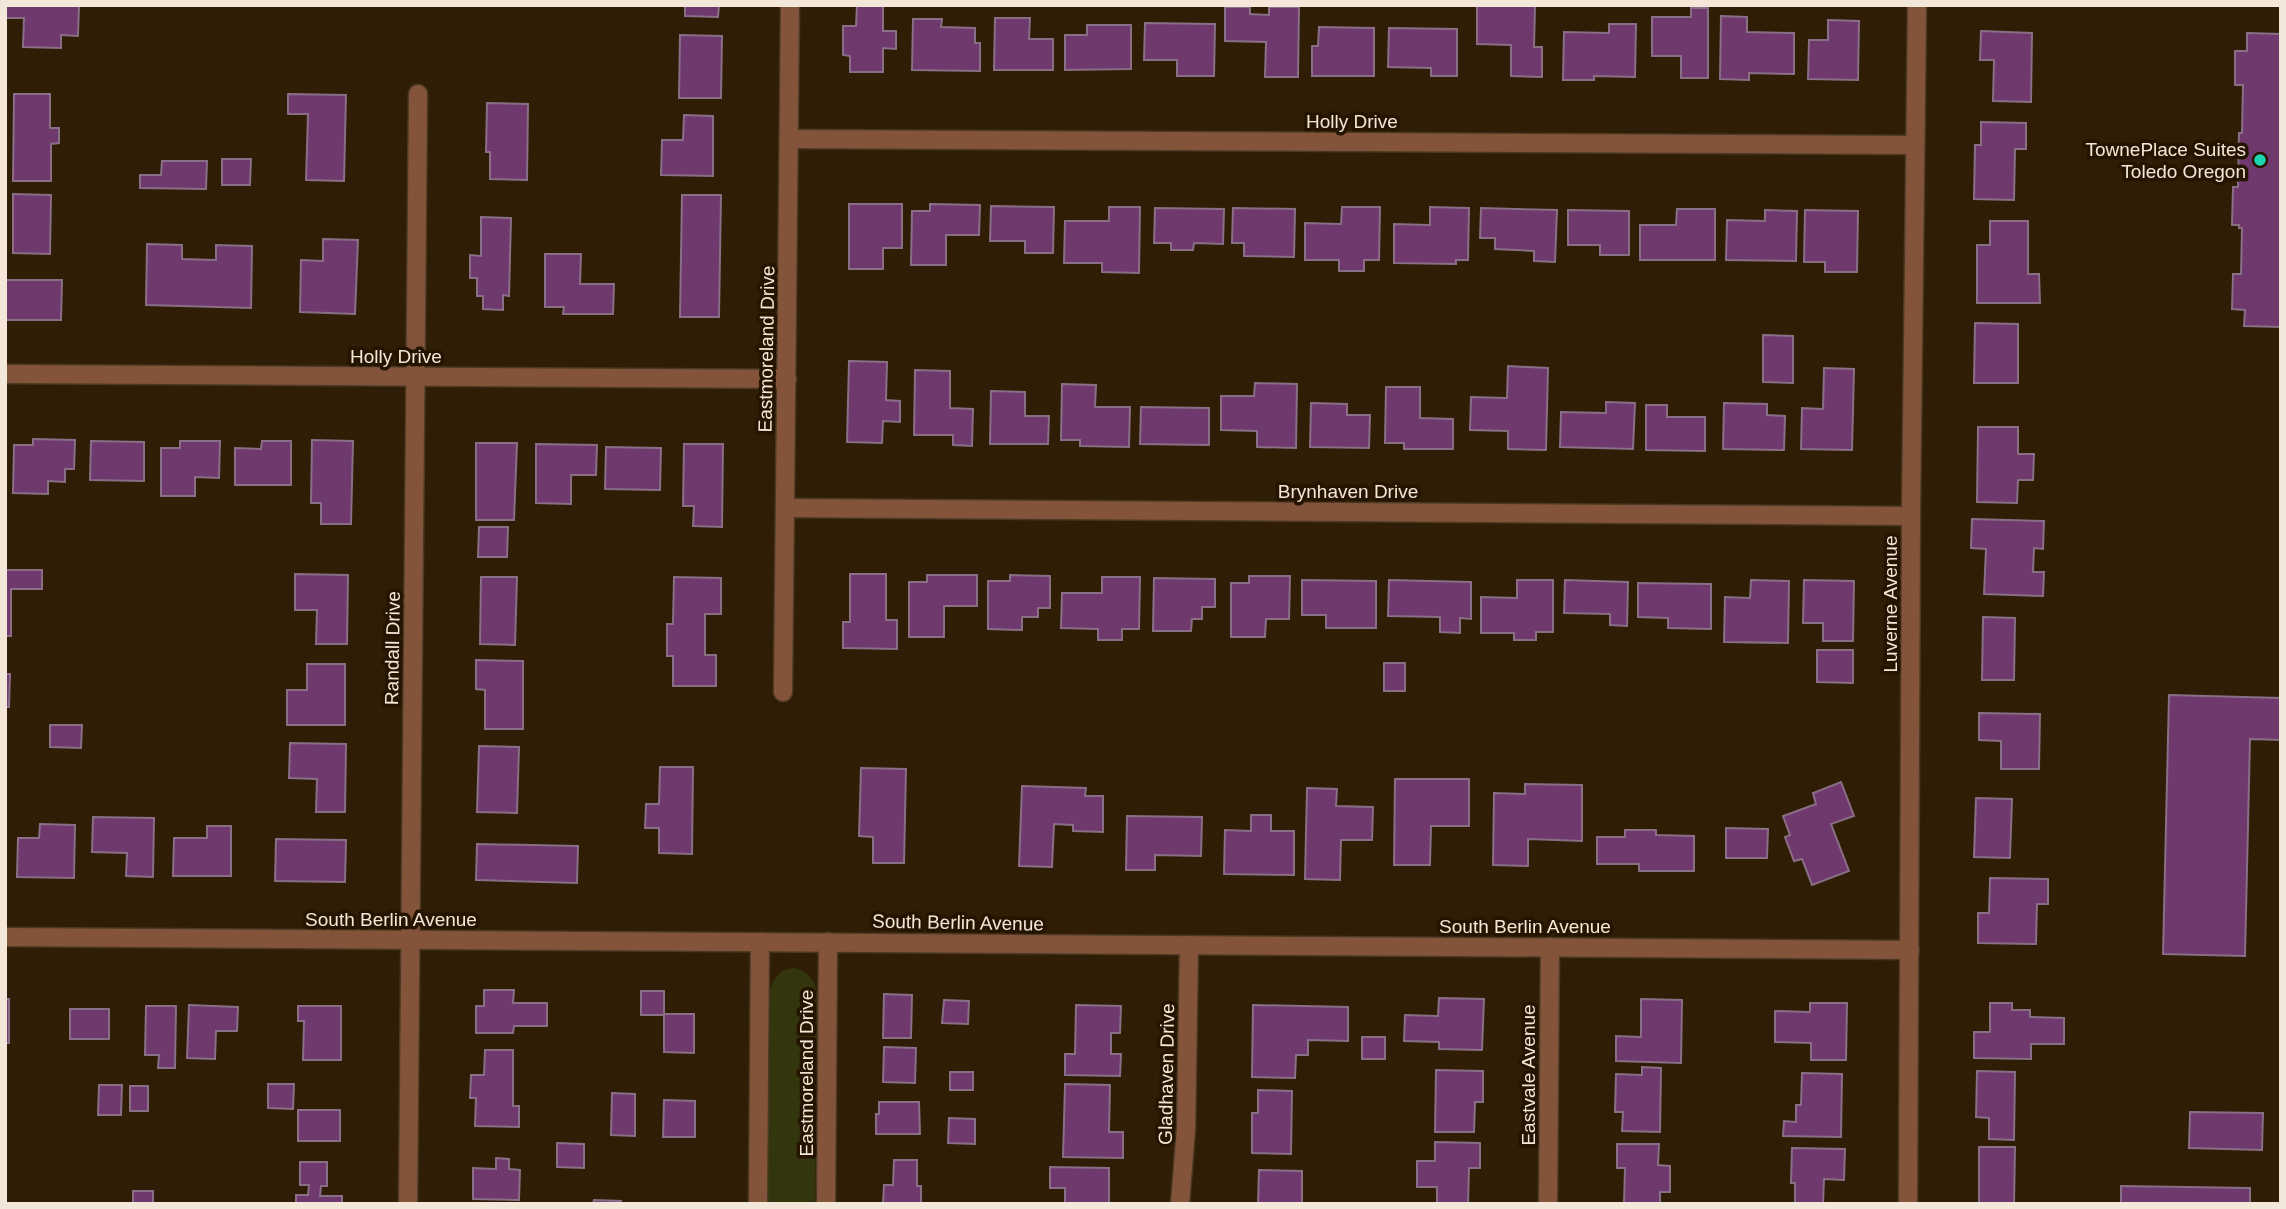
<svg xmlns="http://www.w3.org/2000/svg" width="2286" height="1209" viewBox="0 0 2286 1209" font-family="Helvetica,sans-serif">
	<rect width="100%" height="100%" fill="#2f1d05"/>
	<!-- green -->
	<path fill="#33350d" d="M795,968C809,973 814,979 817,993L815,1204H768L770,990C775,976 780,969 795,968Z"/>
	<!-- building -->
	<g fill="#70396e" stroke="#886f86" stroke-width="2">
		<path d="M5,5H79L78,36L61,35V48L23,47L24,18H5Z"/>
		<path d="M685,5H719L718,17L685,16Z"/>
		<path d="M857,5H883V31H896V49L883,48V72H850V56L843,55V26H856Z"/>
		<path d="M1477,5H1535L1534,47H1542V77L1511,76V45L1477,44Z"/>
		<path d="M1225,7H1250V14L1269,15V7H1299L1298,77H1265L1266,42L1225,41Z"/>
		<path d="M1691,8H1708V78H1681V56H1652V17H1691Z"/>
		<path d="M1721,16L1747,17V32L1794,33V74L1749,73V80L1720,79Z"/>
		<path d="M995,18H1030L1029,39H1053V70H994Z"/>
		<path d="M913,19H942L941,27L975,28V43H980V71L912,70Z"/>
		<path d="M1828,20L1859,21L1858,80L1808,79L1809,40H1828Z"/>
		<path d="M1145,23L1215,24L1214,76H1177V60H1144Z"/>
		<path d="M1609,24H1636L1635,77L1594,76V80H1563L1564,32L1609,33Z"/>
		<path d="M1087,25H1131V69L1065,70V35H1087Z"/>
		<path d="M1319,27L1374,28V76H1312V46H1318Z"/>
		<path d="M1389,28L1457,29V76H1431V68L1388,67Z"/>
		<path d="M1981,31L2032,33L2031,102L1993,101L1994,60H1980Z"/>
		<path d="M2247,33L2281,34V327L2244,326L2245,310L2232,309L2233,274H2241L2242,228H2239V225H2232L2233,187H2238L2239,133H2242L2243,85H2235V51H2247Z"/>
		<path d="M680,35L722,36L721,98H679Z"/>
		<path d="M14,94H50V128H59V143L51,144V181H13Z"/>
		<path d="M288,94L346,95L344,181L306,180L308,114H288Z"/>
		<path d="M487,103L528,104L527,180L490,179V152H486Z"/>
		<path d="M684,115L713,116V176L661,175L662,140H683Z"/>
		<path d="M1981,122L2026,123V149H2015L2014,200L1974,199L1975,145H1981Z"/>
		<path d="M222,159H251L250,185H222Z"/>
		<path d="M162,161H207L206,189L140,188V175H161Z"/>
		<path d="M13,194L51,195L50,254L13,253Z"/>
		<path d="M682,195H721L719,317H680Z"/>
		<path d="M849,204H902V248H883V269H849Z"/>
		<path d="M930,204L980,205L979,235H946V265H911L912,211H930Z"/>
		<path d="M991,206L1054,207L1053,253H1025V241H990Z"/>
		<path d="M1109,207H1140L1139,273L1102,272V263H1064L1065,221H1109Z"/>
		<path d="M1342,207H1380L1379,260H1364V271H1339V260H1305V223L1341,224Z"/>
		<path d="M1430,207L1469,208L1468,260H1456V264L1394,263V224L1430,225Z"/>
		<path d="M1155,208L1224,209L1223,244L1194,243L1193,250H1171V243H1154Z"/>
		<path d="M1233,208L1295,209L1294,257L1244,256V243H1232Z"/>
		<path d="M1481,208L1557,210L1555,262L1534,261V251L1495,249V238H1480Z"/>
		<path d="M1677,209H1715V260H1640V225H1676Z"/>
		<path d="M1568,210L1629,211V255H1600V245H1568Z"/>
		<path d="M1765,210L1797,211L1796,261L1726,260L1727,220L1765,221Z"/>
		<path d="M1805,210L1858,211L1857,272H1825V262H1804Z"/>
		<path d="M481,217L511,218L509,296L503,295V310L483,309V296H477V278H470V255L481,256Z"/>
		<path d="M1990,221H2028V274H2039L2040,303H1977V245H1990Z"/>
		<path d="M323,239L358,240L355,314L300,312L301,260L323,261Z"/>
		<path d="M147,244L182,245V259L216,260V245L252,246L251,308L146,305Z"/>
		<path d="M545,254H581L580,284H614L613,314H563L564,307H545Z"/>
		<path d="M5,280H62L61,320H5Z"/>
		<path d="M1975,323L2018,324V383H1974Z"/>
		<path d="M1763,335L1793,336V383L1763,382Z"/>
		<path d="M849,361L887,362L886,400L900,401V422L883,421L882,443L847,442Z"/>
		<path d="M1508,366L1548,368L1546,450L1508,449V431L1470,430L1471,397L1507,398Z"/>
		<path d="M1824,368L1854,369L1852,450L1801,449L1802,408L1823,409Z"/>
		<path d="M915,370L950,371V408L973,409L972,446L953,445V435H914Z"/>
		<path d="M1255,383L1297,384L1296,448L1257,447V431L1221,430V396H1254Z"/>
		<path d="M1062,384L1096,385L1095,407H1130L1129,447L1080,446V440H1061Z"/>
		<path d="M1386,387H1420V418L1453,419V449H1404V443H1385Z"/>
		<path d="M991,391L1025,392V416H1049L1048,444H990Z"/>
		<path d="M1606,402L1635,403L1633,449L1560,447L1561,412L1606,413Z"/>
		<path d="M1311,403L1347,404V415H1370L1369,448L1310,447Z"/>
		<path d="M1724,403L1767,404V415L1785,416L1784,450L1723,449Z"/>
		<path d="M1646,405H1667V417H1705V451L1646,450Z"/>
		<path d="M1141,407L1209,408V445L1140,444Z"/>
		<path d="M1978,427H2018V454H2034L2033,480H2018L2017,503L1977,502Z"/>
		<path d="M33,439L75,440L74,469H65V482L48,481V494L13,493L14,445H33Z"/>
		<path d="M312,440L353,441L351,524H321V503H311Z"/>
		<path d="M91,441L144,442V481L90,480Z"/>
		<path d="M180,441H220L219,478L195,477V496H161V448H180Z"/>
		<path d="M262,441H291V485H235V448L261,449Z"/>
		<path d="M476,443H517L514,520H476Z"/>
		<path d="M536,444L597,445L596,475H571V504L536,503Z"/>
		<path d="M684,444H723L722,527L693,526L694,506H683Z"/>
		<path d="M606,447L661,448L660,490L605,489Z"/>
		<path d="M1972,519L2044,521L2043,549L2034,548L2033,572H2044L2043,596L1984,594L1986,549L1971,548Z"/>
		<path d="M479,527H508L507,557H478Z"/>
		<path d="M5,570H42V589H11V636H5Z"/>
		<path d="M295,574L348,575L347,644H316L317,610H295Z"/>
		<path d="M850,574H886V620H897V649L843,648V622H850Z"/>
		<path d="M927,575H977V606H944V637H909V582H927Z"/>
		<path d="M1010,575L1050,576V608H1038V617H1022V630L988,629V581H1010Z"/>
		<path d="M1249,576H1290L1289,619H1266L1265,637H1231V583H1249Z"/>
		<path d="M481,577H517L515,645L480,644Z"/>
		<path d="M674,577L721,578V614H705V655H716V686H673V656H667V624H673Z"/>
		<path d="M1102,577H1140L1139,629H1122V640H1098V629L1061,628L1062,593H1102Z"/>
		<path d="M1154,578L1215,579V607H1202V619H1192L1191,631H1153Z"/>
		<path d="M1302,580L1376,581V628H1326V615H1302Z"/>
		<path d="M1389,580L1471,582V619L1460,618V633L1440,632V617L1388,616Z"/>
		<path d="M1517,580H1553V632H1536V640H1514V633H1481V597L1517,598Z"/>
		<path d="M1565,580L1628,582L1627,626L1610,625V614L1564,613Z"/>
		<path d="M1751,580L1789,581L1788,643L1724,642L1725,597L1750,598Z"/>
		<path d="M1804,580L1854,581L1853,641H1823V623H1803Z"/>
		<path d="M1638,583L1711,584V629L1668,628V618L1638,617Z"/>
		<path d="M1983,617L2015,618L2014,680H1982Z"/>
		<path d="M1817,650H1853V683L1817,682Z"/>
		<path d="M476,660L523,661V729H485V690L476,689Z"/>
		<rect x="1384" y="663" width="21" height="28"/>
		<path d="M307,664H345V725H287V690H307Z"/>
		<path d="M5,674H10L9,707H5Z"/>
		<path d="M2169,695L2281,698V740L2250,739L2245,956L2163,954Z"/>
		<path d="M1979,713L2040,714L2039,769H2001V741L1979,740Z"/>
		<path d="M50,725H82L81,748L50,747Z"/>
		<path d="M290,743L346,744L345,812H316L317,779L289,778Z"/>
		<path d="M479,746L519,747L517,813L477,812Z"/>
		<path d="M660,767H693L692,854L659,853V828H645L646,804H659Z"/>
		<path d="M861,768L906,769L904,863H873V837L859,836Z"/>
		<path d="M1395,779H1469V826H1431L1430,865H1394Z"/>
		<path d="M1841,782L1854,816L1831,824L1849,871L1812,885L1802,859L1794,861L1785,837L1790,835L1783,816L1816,804L1813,793Z"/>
		<path d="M1525,784L1582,785V841L1528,839V866L1493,865L1494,793L1525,794Z"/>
		<path d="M1022,786L1086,788L1085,796H1103V832L1073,831V825L1054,824L1052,867L1019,866Z"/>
		<path d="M1307,788L1337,789L1336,806L1373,807L1372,840H1341L1340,880L1305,879Z"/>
		<path d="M1976,798L2012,799L2010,858L1974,857Z"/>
		<path d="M1251,815H1271V831H1294V875L1224,874L1225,830L1251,831Z"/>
		<path d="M1127,816L1202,817L1201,856L1155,855V870H1126Z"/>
		<path d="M93,817L154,818L153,877L126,876L127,853L92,852Z"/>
		<path d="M40,824L75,825L74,878L17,877L18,838H39Z"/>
		<path d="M207,826H231V876H173L174,838H207Z"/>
		<path d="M1726,828L1768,829L1767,858H1726Z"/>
		<path d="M1625,830H1656V835L1694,836V871H1639V864H1597V837H1625Z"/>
		<path d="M276,839L346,840L345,882L275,881Z"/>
		<path d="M477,844L578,846L577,883L476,880Z"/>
		<path d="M1990,878L2048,879V904H2037L2036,944L1978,943V913H1989Z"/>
		<path d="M484,990H514L513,1003H547V1026H514L513,1033H476V1006H484Z"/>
		<rect x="641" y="991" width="23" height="24"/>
		<path d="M884,994L912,995L911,1038H883Z"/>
		<path d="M1439,998L1484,999L1482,1050L1439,1049V1042L1404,1041L1405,1015L1438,1016Z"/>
		<rect x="5" y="999" width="4" height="44"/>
		<path d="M1641,999L1682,1000L1681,1063L1616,1061V1036L1641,1037Z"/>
		<path d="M944,1000L969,1001L968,1024L942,1023Z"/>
		<path d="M1810,1003H1847L1846,1060H1811V1043L1775,1042V1011L1810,1012Z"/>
		<path d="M1990,1003H2012V1010H2030V1017L2064,1018V1044H2031V1059L1974,1058V1032H1990Z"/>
		<path d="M189,1005L238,1007L237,1031H216L215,1059L187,1058Z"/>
		<path d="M1076,1005L1121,1006L1120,1033H1111V1054H1121L1120,1076L1065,1075V1054H1075Z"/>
		<path d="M1253,1005L1348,1007V1041L1308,1040V1055H1296L1295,1078L1252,1077Z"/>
		<path d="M146,1006H176L175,1068H158L159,1055H145Z"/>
		<path d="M298,1006H341V1060H303L304,1021H298Z"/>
		<rect x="70" y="1009" width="39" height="30"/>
		<path d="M664,1014H694V1053L664,1052Z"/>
		<rect x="1362" y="1037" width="23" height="22"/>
		<path d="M884,1047L916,1048L915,1083L883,1082Z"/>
		<path d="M485,1050H513V1106H519V1127L475,1126L476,1098H470L471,1075H484Z"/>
		<path d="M1642,1067L1661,1068L1660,1132L1622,1131L1623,1112H1615L1616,1074L1642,1075Z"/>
		<path d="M1436,1070L1483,1071V1102H1475L1474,1132H1435Z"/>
		<path d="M1977,1071L2015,1072L2014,1140L1989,1139V1118L1976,1117Z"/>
		<rect x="950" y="1072" width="23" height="18"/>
		<path d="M1802,1073L1842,1074L1841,1137L1783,1136L1784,1121L1796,1122V1105H1801Z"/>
		<path d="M268,1084H294L293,1109L268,1108Z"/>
		<path d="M1065,1084L1110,1085L1109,1132H1123V1158L1063,1157Z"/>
		<path d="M99,1085H122L121,1115H98Z"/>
		<rect x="130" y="1086" width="18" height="25"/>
		<path d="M1258,1090L1292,1091L1291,1154L1252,1153V1113H1258Z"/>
		<path d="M612,1093L635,1094V1136L611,1135Z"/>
		<path d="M664,1100L695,1101V1137H663Z"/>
		<path d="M879,1102H919L920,1134H876V1114H879Z"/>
		<rect x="298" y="1110" width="42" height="31"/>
		<path d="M2190,1112L2263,1113L2262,1150L2189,1148Z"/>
		<path d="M949,1118L975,1119V1144L948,1143Z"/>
		<path d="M1435,1142L1480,1143V1168H1469L1468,1204H1437V1187H1417V1161H1435Z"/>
		<path d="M557,1143L584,1144V1168L557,1167Z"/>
		<path d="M1617,1144H1659L1658,1165L1670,1166V1192H1660V1204H1624L1625,1168H1617Z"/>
		<path d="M1979,1147H2015L2014,1204H1979Z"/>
		<path d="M1792,1148L1845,1149L1844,1180L1824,1179L1823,1204H1795V1183H1791Z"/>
		<path d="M496,1158L509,1159V1169L520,1170L519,1200L473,1199V1168L496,1169Z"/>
		<path d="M894,1160H917V1186H921V1204H883L884,1185H893Z"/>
		<path d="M300,1162H327V1186H321L320,1196H342V1204H296V1195H308L309,1185H300Z"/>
		<path d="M1050,1167L1109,1168V1204H1065V1188H1050Z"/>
		<path d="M1259,1170L1302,1171V1204H1258Z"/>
		<path d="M2121,1186L2250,1188V1204H2121Z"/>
		<rect x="133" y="1191" width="20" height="13"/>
		<path d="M594,1200L621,1201L620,1204H593Z"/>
	</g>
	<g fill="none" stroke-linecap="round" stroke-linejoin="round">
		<!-- street casing -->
		<g stroke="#4a3923" stroke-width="21">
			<g id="street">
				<path d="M789,139L1915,145"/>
				<path d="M5,374L787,379"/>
				<path d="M785,508L1911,516"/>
				<path d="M783,692L790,5"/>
				<path d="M5,937L1910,950"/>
				<path d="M408,1204L418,94"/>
				<path d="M758,1204L760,942"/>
				<path d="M826,1204L828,942"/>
				<path d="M1180,1204L1186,1129L1189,945"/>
				<path d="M1548,1204L1550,947"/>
				<path d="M1908,1204L1911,516L1917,5"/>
			</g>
		</g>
		<!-- street -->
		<use href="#street" stroke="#83533a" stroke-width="18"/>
	</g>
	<!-- markers -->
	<circle fill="#1bd5b1" stroke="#251400" stroke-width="2.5" cx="2260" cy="160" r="7"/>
	<g text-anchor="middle" stroke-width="7" stroke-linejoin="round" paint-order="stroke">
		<!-- street labels -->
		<g font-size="19" fill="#f3e7d9" stroke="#251400">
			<text x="1352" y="128">Holly Drive</text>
			<text transform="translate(766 349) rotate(-89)" y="7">Eastmoreland Drive</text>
			<text x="396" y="363">Holly Drive</text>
			<text x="1348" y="498">Brynhaven Drive</text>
			<text transform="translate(1890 604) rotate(-90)" y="7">Luverne Avenue</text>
			<text transform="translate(392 648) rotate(-89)" y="7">Randall Drive</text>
			<text x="391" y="926">South Berlin Avenue</text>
			<text transform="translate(958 922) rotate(1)" y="7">South Berlin Avenue</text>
			<text x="1525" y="933">South Berlin Avenue</text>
			<text transform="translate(806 1073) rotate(-90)" y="7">Eastmoreland Drive</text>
			<text transform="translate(1166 1074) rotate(-89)" y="7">Gladhaven Drive</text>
			<text transform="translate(1528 1075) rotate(-90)" y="7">Eastvale Avenue</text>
		</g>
		<!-- poi labels -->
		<g font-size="19" fill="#f3e7d9" stroke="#251400" text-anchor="end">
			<text x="2246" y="156">TownePlace Suites<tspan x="2246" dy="22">Toledo Oregon</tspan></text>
		</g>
	</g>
	<!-- border -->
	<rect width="2286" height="1209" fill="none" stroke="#f3e7d9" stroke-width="14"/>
</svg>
